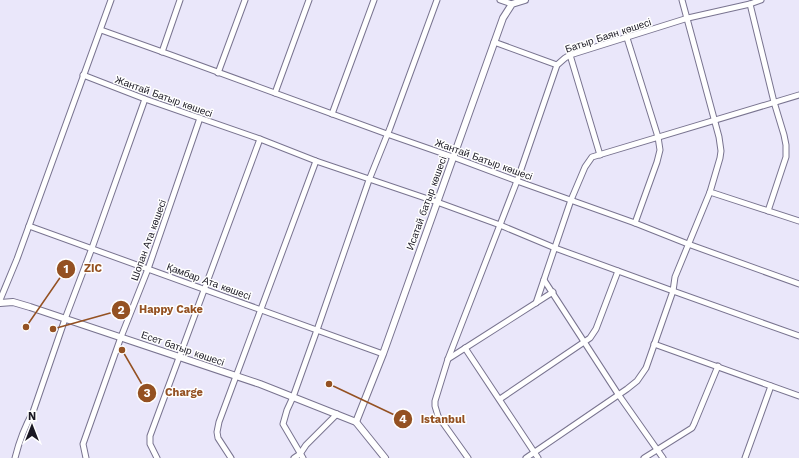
<svg xmlns="http://www.w3.org/2000/svg" width="799" height="458" viewBox="0 0 799 458" font-family="'Work Sans',sans-serif">
	<rect width="100%" height="100%" fill="#eae7fa"/>
	<g fill="none" stroke-linecap="round" stroke-linejoin="round">
		<!-- minor casing -->
		<g stroke="#797490" stroke-width="7">
			<g id="minor">
				<path d="M500,0L512,4"/>
				<path d="M682,0L719,137L721,151L720,158L710,192L799,221"/>
				<path d="M750,4L774,102L784,135L786,145V157L768,211"/>
				<path d="M101,30L171,55L387,134L453,157L517,181L635,223L688,244L799,284"/>
				<path d="M627,38L658,137L660,150L657,162L635,223"/>
				<path d="M494,42L557,65"/>
				<path d="M162,52L180,0"/>
				<path d="M570,55L600,155"/>
				<path d="M218,73L245,0"/>
				<path d="M83,75L145,99L260,139L316,161L437,202L500,225L555,248L673,291L799,336"/>
				<path d="M275,93L309,0"/>
				<path d="M332,114L374,0"/>
				<path d="M29,226L383,354"/>
				<path d="M544,280L618,394L663,458"/>
				<path d="M0,300L17,259L111,0"/>
				<path d="M536,303L571,200L585,167L592,157L799,95"/>
				<path d="M654,344L799,396"/>
				<path d="M465,348L538,458"/>
				<path d="M448,359L553,292"/>
				<path d="M500,399L590,338L596,329L618,271"/>
				<path d="M15,458C19,442 25,426 33,412L65,319L92,248L145,99"/>
				<path d="M86,458L83,444L121,337L148,269L200,118"/>
				<path d="M157,458L150,444V436L260,139"/>
				<path d="M231,458L218,438L217,432L219,422L316,161"/>
				<path d="M294,458L300,454L306,445L337,414"/>
				<path d="M303,458L283,424L287,410L293,397L317,330L369,180L390,128L437,0"/>
				<path d="M468,458L438,416L435,406V401L448,359L517,181L557,65L565,58L570,55L688,18L750,4L761,0"/>
				<path d="M526,458L627,389L637,381L646,368L673,291L675,277L710,192"/>
				<path d="M644,458L692,428L694,424L718,366"/>
				<path d="M745,458L771,386"/>
			</g>
		</g>
		<!-- tertiary casing -->
		<g stroke="#797490" stroke-width="8">
			<g id="tertiary">
				<path d="M0,303L13,302L30,307L260,384L356,422L385,458"/>
				<path d="M356,422L383,354L503,18L512,4L525,0"/>
			</g>
		</g>
		<!-- minor -->
		<use href="#minor" stroke="#fff" stroke-width="5"/>
		<!-- tertiary -->
		<use href="#tertiary" stroke="#fff" stroke-width="6"/>
	</g>
	<g text-anchor="middle" stroke-width="3" stroke-linejoin="round" paint-order="stroke">
		<!-- street labels -->
		<g font-size="10" fill="#1a1823" stroke="#fff">
			<text transform="translate(608 35) rotate(-18)" y="4">Батыр Баян көшесі</text>
			<text transform="translate(164 96) rotate(20)" y="4">Жантай Батыр көшесі</text>
			<text transform="translate(484 159) rotate(20)" y="4">Жантай Батыр көшесі</text>
			<text transform="translate(426 203) rotate(-70)" y="4">Исатай батыр көшесі</text>
			<text transform="translate(148 240) rotate(-70)" y="4">Шопан Ата көшесі</text>
			<text transform="translate(209 281) rotate(20)" y="4">Қамбар Ата көшесі</text>
			<text transform="translate(183 348) rotate(19)" y="4">Есет батыр көшесі</text>
		</g>
	</g>
	<!-- callouts -->
	<path fill="none" stroke="#945122" stroke-width="1.5" d="M26 327L66 269M53 329L121 310M122 350L147 393M329 384L403 419"/>
	<g fill="#945122" stroke="#fff" stroke-width="1.5">
		<circle cx="26" cy="327" r="4"/>
		<circle cx="53" cy="329" r="4"/>
		<circle cx="122" cy="350" r="4"/>
		<circle cx="329" cy="384" r="4"/>
		<circle cx="66" cy="269" r="10"/>
		<circle cx="121" cy="310" r="10"/>
		<circle cx="147" cy="393" r="10"/>
		<circle cx="403" cy="419" r="10"/>
	</g>
	<g font-size="12" text-anchor="middle" font-weight="bold" fill="#fff">
		<text x="66" y="273">1</text>
		<text x="121" y="314">2</text>
		<text x="147" y="397">3</text>
		<text x="403" y="423">4</text>
	</g>
	<g font-size="11" text-anchor="middle" font-weight="bold" fill="#945122" stroke="#fff" stroke-width="3" stroke-linejoin="round" paint-order="stroke">
		<text x="93" y="272">ZIC</text>
		<text x="171" y="313">Happy Cake</text>
		<text x="184" y="396">Charge</text>
		<text x="443" y="423">Istanbul</text>
	</g>
	<!-- north arrow -->
	<g transform="translate(32 426)" stroke="#ffffff" stroke-width="3" paint-order="stroke">
	<path d="M0-3L7 15L0 10L-7 15Z" fill="#1a1823"/>
	<text y="-6" font-size="11" font-weight="bold" text-anchor="middle" fill="#1a1823">N</text>
	</g>
</svg>
